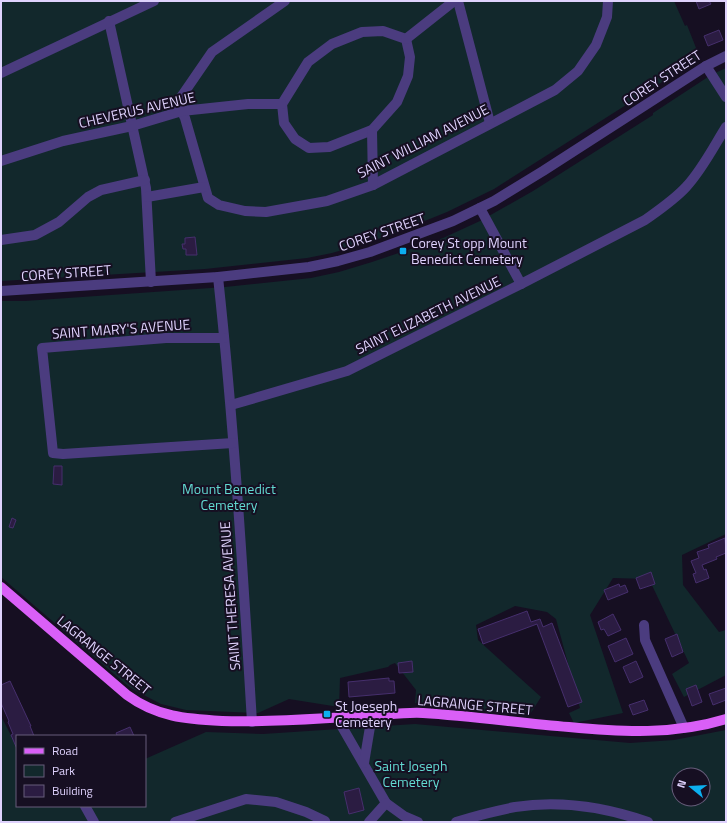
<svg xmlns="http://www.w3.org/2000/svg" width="727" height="823" viewBox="0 0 727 823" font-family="'Titillium Web',sans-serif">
	<rect width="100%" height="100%" fill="#160f22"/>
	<!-- green -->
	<g fill="#12282c" fill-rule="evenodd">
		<path d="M1,1H674L685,26L687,25L700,58L494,189L447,212L390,235L363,244L332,253L307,258L205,269L1,281Z"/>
		<path d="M726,68V534L682,555L683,585L719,632L726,630V675L684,697L672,674L689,663L649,579L613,578L590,615L623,713L574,723L569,713L580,708L556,619L547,612L515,606L476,625L478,640L541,697L529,716L415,703L416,690L395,663L390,665L388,667L340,678L339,707L289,699L258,713L186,710L161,704L138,692L128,686L1,577V301H25L225,287L311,278L339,272L372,262L443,238L480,221L533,191L653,115V113L711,75Z"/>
		<path d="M1,716L17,747V806H145V759L206,732L263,734L415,724L630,743L674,740L726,730V822H1ZM679,775H703V799H679Z"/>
	</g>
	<!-- building -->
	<g fill="#2b1c42" stroke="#462f6d">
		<path d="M696,1H709L711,4L699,9Z"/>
		<path d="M719,30L723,40L708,46L704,36Z"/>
		<path d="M195,237L197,255H186V249H183L182,244H185V238Z"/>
		<path d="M54,466H62V485L53,484Z"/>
		<path d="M12,518L16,520L13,528L9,527Z"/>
		<path d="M725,538L726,553L716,557L717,559L702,565L704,570L706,569L709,578L696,583L693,574L696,573L691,561L699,558L697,552L709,548L708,545Z"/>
		<path d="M651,572L655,584L640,589L636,578Z"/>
		<path d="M619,584L620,587L625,585L628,592L608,600L604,590Z"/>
		<path d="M527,611L531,622L540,619L543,627L552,623L582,702L568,707L537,624L483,644L478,629Z"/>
		<path d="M613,614L621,630L608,636L604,629L601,630L598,622Z"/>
		<path d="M677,634L683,652L672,657L665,639Z"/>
		<path d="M626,638L633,654L615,662L608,646Z"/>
		<path d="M412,661L413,672L399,673L398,663Z"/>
		<path d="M636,661L643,677L630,683L623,667Z"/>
		<path d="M389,678V681H394L395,693L349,697L348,682Z"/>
		<path d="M10,681L31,726H30L34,736H17V749L11,735L13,734L8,722L9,721L1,703V685Z"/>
		<path d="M696,685L702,702L692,706L686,689Z"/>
		<path d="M726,688V700L713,705L709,694Z"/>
		<path d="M644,700L648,710L633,715L629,705Z"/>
		<path d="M130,727L134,736H115L117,735L116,733Z"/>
		<path d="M359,788L364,810L349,814L344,792Z"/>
	</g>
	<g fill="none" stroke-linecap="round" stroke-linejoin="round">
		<!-- minor -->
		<g stroke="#4b3c7f" stroke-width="10">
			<path d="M285,1L212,52L179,100V106L185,118L208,198L219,205L245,211L266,212L327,201L373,185L555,90L578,71L596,45L607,17L608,1"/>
			<path d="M458,1L490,123"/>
			<path d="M109,21L146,188L151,282"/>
			<path d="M383,31L406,39L410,57L408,76L397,102L372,130L329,147L309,148L295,139L284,123L282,104L308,62L332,44L362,32Z"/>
			<path d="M406,39L454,1"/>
			<path d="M706,66L726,97"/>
			<path d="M1,73L154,1"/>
			<path d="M372,130L373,185"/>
			<path d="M1,161L63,141L132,126L182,111L248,104H282"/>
			<path d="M147,197L204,187"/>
			<path d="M480,208L521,284"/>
			<path d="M1,240L35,235L59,222L88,197L101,190L145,180"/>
			<path d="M218,277C234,425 243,573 252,722"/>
			<path d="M1,291L218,277L309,267L338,261L370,252L453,221L494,201L543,171L706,66L726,56"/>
			<path d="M224,338H166L42,348L53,453L63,454L233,443"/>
			<path d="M231,405L347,371L521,284L645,220C659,210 674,200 686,187C702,170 714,146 726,127"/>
			<path d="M644,625L645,640L684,728"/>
			<path d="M337,718L386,803L404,816L418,822"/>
			<path d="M364,763L372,715"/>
			<path d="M85,806L94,822"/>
			<path d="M175,822L246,799L276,802L306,812L325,821"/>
			<path d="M369,822L386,803"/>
			<path d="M456,822C475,816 495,811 515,807C560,800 605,807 648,822"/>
		</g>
		<!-- major -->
		<path stroke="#d95ff7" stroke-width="10" d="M1,587L127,695C157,717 186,719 222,721C271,723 320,718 368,716C386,715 405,712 423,713C472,716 520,723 569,727C622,732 674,735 726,719"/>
	</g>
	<!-- markers -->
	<g fill="#0cafef" stroke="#160f22" stroke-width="1.5">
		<rect x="399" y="247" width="8" height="8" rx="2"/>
		<rect x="323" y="710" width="8" height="8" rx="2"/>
	</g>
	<g text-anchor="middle" stroke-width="4" stroke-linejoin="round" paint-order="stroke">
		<!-- street labels -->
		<g font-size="14" fill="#dfd2fd" stroke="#160f22">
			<text transform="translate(662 78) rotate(-33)" y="5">COREY STREET</text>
			<text transform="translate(137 110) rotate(-13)" y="5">CHEVERUS AVENUE</text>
			<text transform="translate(423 141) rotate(-27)" y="5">SAINT WILLIAM AVENUE</text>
			<text transform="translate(382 232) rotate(-19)" y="5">COREY STREET</text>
			<text transform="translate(66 273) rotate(-4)" y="5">COREY STREET</text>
			<text transform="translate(428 315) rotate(-26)" y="5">SAINT ELIZABETH AVENUE</text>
			<text transform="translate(121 329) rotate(-4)" y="5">SAINT MARY'S AVENUE</text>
			<text transform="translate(230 596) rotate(-94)" y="5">SAINT THERESA AVENUE</text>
			<text transform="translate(104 655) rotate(39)" y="5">LAGRANGE STREET</text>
			<text transform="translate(475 705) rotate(5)" y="5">LAGRANGE STREET</text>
		</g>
		<!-- poi labels -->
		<g font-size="14" fill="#dfd2fd" stroke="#160f22" text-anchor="start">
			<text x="411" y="248">Corey St opp Mount<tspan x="411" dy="16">Benedict Cemetery</tspan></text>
			<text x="335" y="711">St Joeseph<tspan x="335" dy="16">Cemetery</tspan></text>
		</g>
		<!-- park labels -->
		<g font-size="14" fill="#62d9d1" stroke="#160f22">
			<text x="229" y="494">Mount Benedict<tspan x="229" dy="16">Cemetery</tspan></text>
			<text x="411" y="771">Saint Joseph<tspan x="411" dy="16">Cemetery</tspan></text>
		</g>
	</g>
	<!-- border -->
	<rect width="727" height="823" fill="none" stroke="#dfd2fd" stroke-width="4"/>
	<!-- legend -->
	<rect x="16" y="735" width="130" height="72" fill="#160f22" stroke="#665d7a"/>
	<rect x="24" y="748" width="20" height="6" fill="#d95ff7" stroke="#665d7a"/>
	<text x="52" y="755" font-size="12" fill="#dfd2fd">Road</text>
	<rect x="24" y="765" width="20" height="12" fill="#12282c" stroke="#665d7a"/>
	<text x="52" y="775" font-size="12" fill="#dfd2fd">Park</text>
	<rect x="24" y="785" width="20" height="12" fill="#2b1c42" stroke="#665d7a"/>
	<text x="52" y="795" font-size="12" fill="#dfd2fd">Building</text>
	<!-- north arrow -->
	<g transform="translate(691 787) rotate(288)"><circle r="19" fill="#160f22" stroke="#665d7a"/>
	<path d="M0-3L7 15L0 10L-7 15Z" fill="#0cafef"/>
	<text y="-6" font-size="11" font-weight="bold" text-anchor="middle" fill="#dfd2fd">N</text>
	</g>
</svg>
